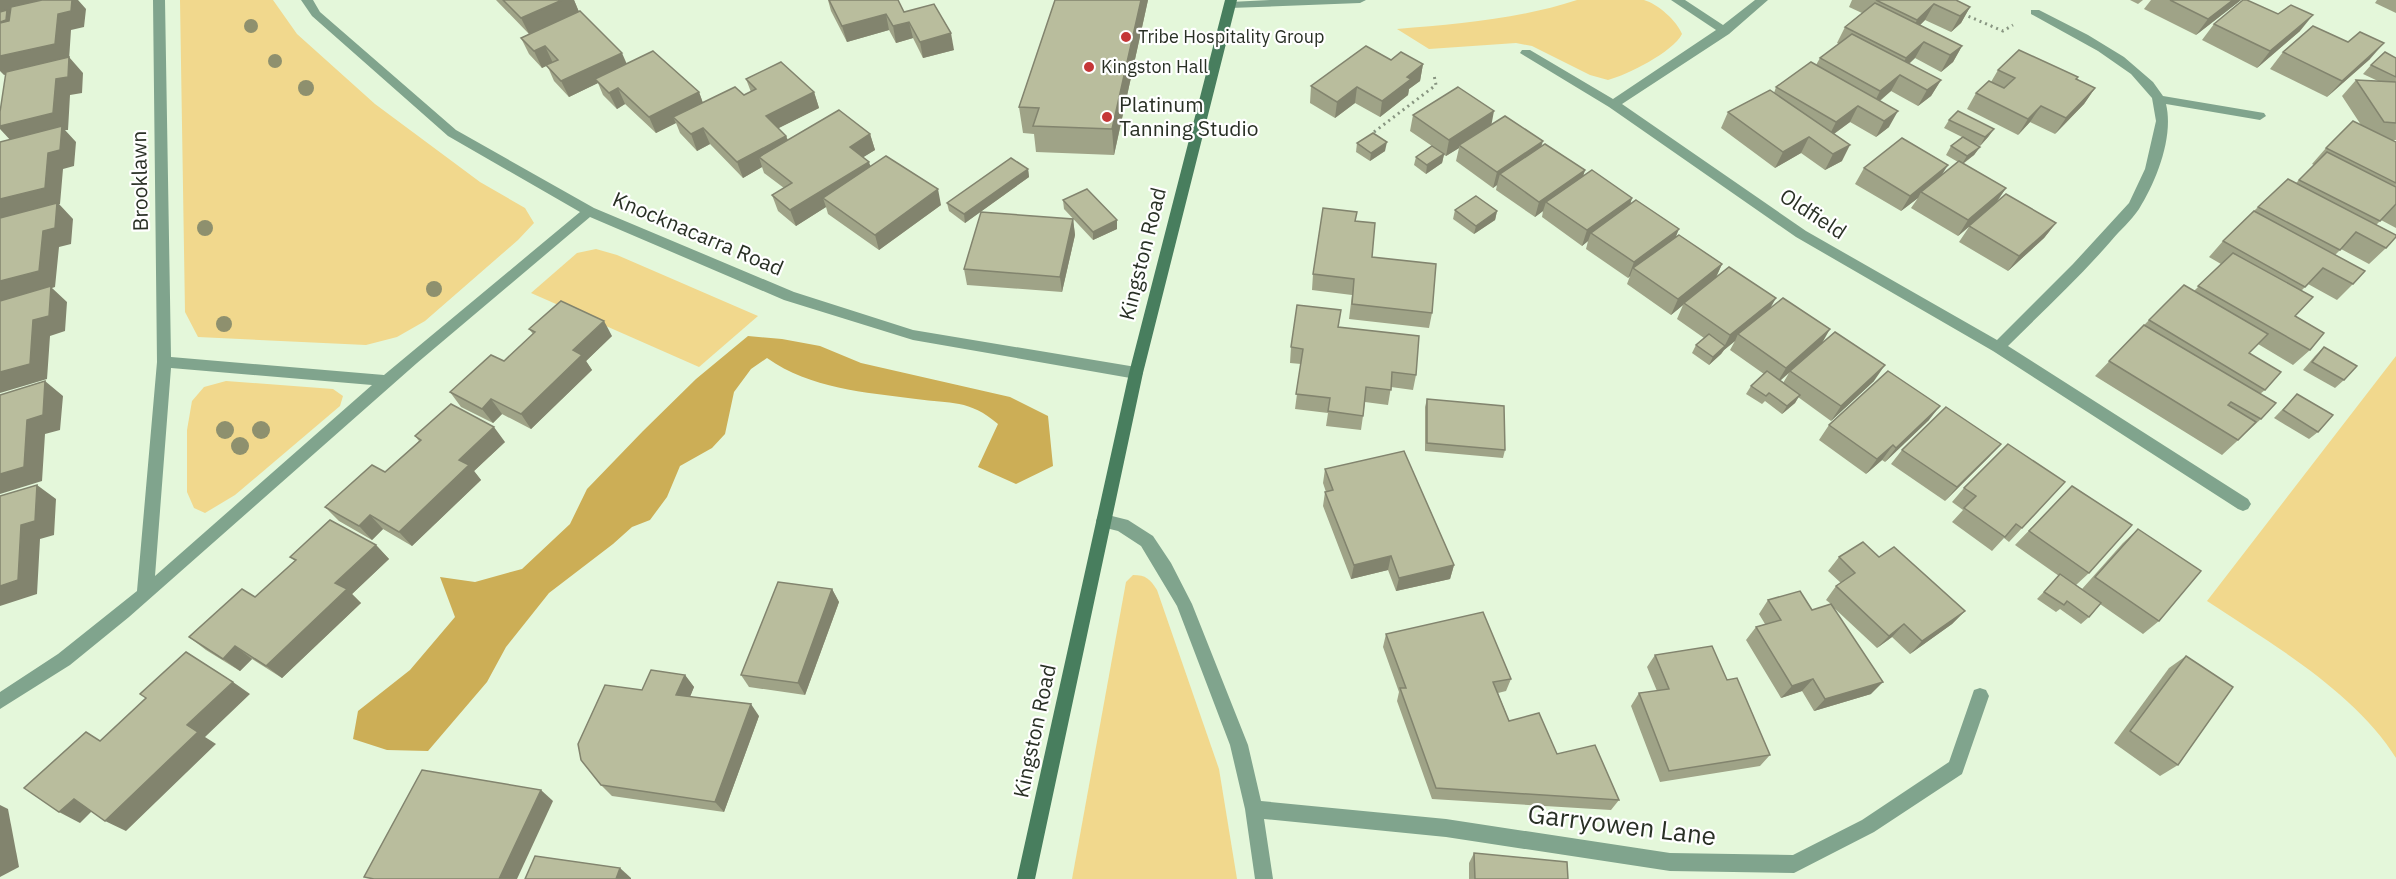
<svg xmlns="http://www.w3.org/2000/svg" width="2396" height="879" viewBox="0 0 2396 879" font-family="'IBM Plex Sans',sans-serif">
	<rect width="100%" height="100%" fill="#e4f7da"/>
	<!-- green -->
	<g fill="#f1d88d">
		<path d="M180,0H273L297,34L375,104L480,182L525,208L534,223L518,240L425,321L397,337L366,345L198,337L185,312Z"/>
		<path d="M1577,0C1594,0 1630,0 1644,0C1658,4 1677,21 1682,34C1673,52 1627,75 1608,80L1590,75L1532,46L1516,43L1429,49L1397,29C1458,24 1519,19 1577,0Z"/>
		<path d="M596,249L617,255L758,316L699,367L531,293L577,253Z"/>
		<path d="M2396,356V758C2355,692 2272,644 2207,601Z"/>
		<path d="M226,381L333,389L343,396L340,406L235,495L205,513L194,508L187,492V430L192,401L204,387Z"/>
		<path d="M1133,575C1146,575 1150,579 1157,590L1219,769L1237,879H1072L1126,582Z"/>
	</g>
	<!-- forest -->
	<path fill="#ccae56" d="M748,336L782,339L820,346L861,363L1010,397L1048,416L1053,466L1016,484L978,467L998,424C969,399 951,404 916,399C864,392 811,389 767,358L751,369L734,392L725,434L712,448L680,466L667,497L650,520L632,527L613,544L549,593L506,647L487,682L428,751L387,750L353,739L358,711L410,670L455,617L440,577L475,582L522,569L570,524L587,489L643,431L696,379Z"/>
	<g fill="none" stroke-linecap="round" stroke-linejoin="round">
		<!-- path -->
		<g stroke="#889581" stroke-width="3" stroke-dasharray="2 4" stroke-linecap="butt">
			<path d="M1963,14L2003,31L2013,25"/>
			<path d="M1374,132L1436,85L1434,75"/>
		</g>
		<!-- minor -->
		<g fill="#80a48d" fill-rule="evenodd">
			<path d="M153,0H165L171,357L384,375L580,212L448,136L312,16L301,0H313L320,12L456,130L594,208L794,292L913,330L1136,367L1141,369L1143,373L1141,377L1136,379L913,340L784,300L590,217L417,363L129,617L70,665L0,709V692L58,654L137,591L157,362ZM171,368L372,385L155,576Z"/>
			<path d="M1671,0H1685L1723,25L1755,0H1768L1729,34L1622,104L1806,231L1997,340L2073,264L2129,203L2145,169L2156,121L2152,98L2131,74L2098,51L2031,14V10H2039L2088,35L2124,57L2153,82L2163,96L2264,113L2266,116L2260,120L2166,104C2174,137 2156,182 2139,209C2131,221 2120,230 2111,241C2079,278 2043,311 2008,346L2248,499L2251,504L2248,509L2243,511L2238,509L1993,351L1796,237L1609,107L1520,53L1522,50H1530L1613,99L1716,30Z"/>
			<path d="M1104,514L1128,520L1153,536L1171,563L1192,604L1248,745L1261,801L1446,819L1670,853L1793,855L1862,820L1949,762L1974,690L1980,688L1986,690L1989,696L1962,774L1874,832L1794,873L1670,871L1446,837L1264,819L1273,879H1255L1245,809L1230,745L1177,606L1141,546L1118,531L1098,526L1096,521L1098,516Z"/>
		</g>
		<!-- tertiary -->
		<path fill="#80a48d" fill-rule="evenodd" d="M1270,0H1366L1360,3L1230,8L1224,5L1230,2Z"/>
		<!-- secondary -->
		<path fill="#487e5e" fill-rule="evenodd" d="M1225,0H1237L1143,373L1035,879H1017L1129,373Z"/>
	</g>
	<!-- trees -->
	<g fill="#8e906e">
		<circle cx="251" cy="26" r="7"/>
		<circle cx="275" cy="61" r="7"/>
		<circle cx="306" cy="88" r="8"/>
		<circle cx="205" cy="228" r="8"/>
		<circle cx="434" cy="289" r="8"/>
		<circle cx="224" cy="324" r="8"/>
		<circle cx="225" cy="430" r="9"/>
		<circle cx="261" cy="430" r="9"/>
		<circle cx="240" cy="446" r="9"/>
	</g>
	<!-- wall -->
	<g fill="#9fa387" fill-rule="evenodd">
		<path d="M496,0H575H574L579,12L627,64L699,92L703,103L744,95L751,92L746,79L814,92L819,108L778,128L786,136L788,140L870,134L875,150L863,157L871,166L941,205L879,250L828,214L826,207L796,226L778,211L772,195L784,188L764,173L762,167L743,178L710,144L697,151L680,133L676,123L656,133L625,104L617,109L603,95L598,83L569,97L554,81L547,65L542,68L529,54L521,38L529,34Z"/>
		<path d="M828,0H898L904,12L954,50L923,58L913,38L896,43L889,30L847,42L831,11Z"/>
		<path d="M1055,0H1148L1114,155L1036,152L1034,134L1023,133L1019,107Z"/>
		<path d="M1852,0H1956L1970,7L1961,23L1951,32L1925,20L1920,25L1962,46L1953,62L1941,72L1915,58L1909,64L1941,80L1931,96L1918,106L1891,91L1880,101L1889,127L1876,137L1850,122L1834,134L1842,161L1825,170L1801,153L1775,168L1721,128L1728,112L1774,93L1776,87L1816,65L1820,58L1839,44L1837,43L1845,27L1862,13L1849,7Z"/>
		<path d="M2130,0H2143L2138,4Z"/>
		<path d="M2151,0H2241L2196,35L2144,9Z"/>
		<path d="M2377,0H2396V13L2375,3Z"/>
		<path d="M2214,24L2300,31L2257,68L2202,40Z"/>
		<path d="M2283,52L2370,59L2327,97L2270,69Z"/>
		<path d="M2396,58V140H2391L2396,142V228L2381,220L2376,225L2386,248L2369,264L2341,249L2335,255L2353,284L2337,300L2308,284L2301,291L2295,316L2310,350L2293,365L2258,344L2249,353L2265,390L2260,394L2261,419L2222,455L2095,376L2149,320L2194,291L2221,264L2209,257L2223,241L2258,207L2296,183L2314,165L2312,164L2326,148L2361,125L2342,96L2356,80L2378,81L2363,74L2371,65Z"/>
		<path d="M1391,60L1423,64L1420,81L1409,89L1408,95L1380,117L1355,103L1335,118L1310,103L1311,86Z"/>
		<path d="M1998,70L2077,79L2095,88L2084,104L2055,134L2030,122L2018,135L1967,109L1976,93L1991,82Z"/>
		<path d="M1413,115L1491,125L1541,147L1585,170L1583,176L1632,198L1630,205L1676,237L1722,264L1716,278L1771,308L1821,344L1874,381L1831,421L1798,397L1795,403L1782,414L1765,401L1762,404L1746,394L1751,386L1764,374L1730,350L1735,341L1724,350L1721,354L1709,365L1692,353L1696,345L1704,338L1677,319L1683,305L1671,315L1627,284L1630,276L1628,278L1586,249L1588,241L1582,246L1542,217L1543,211L1535,217L1496,190L1497,185L1493,188L1456,161L1459,148L1446,156L1444,155L1442,163L1426,174L1414,165L1416,157L1432,146L1410,131ZM1789,373L1783,383L1780,381Z"/>
		<path d="M1949,120L1994,129L1988,137L1980,146L1967,140L1980,147L1974,155L1963,164L2006,188L1996,203L2056,223L2044,238L2008,271L1959,242L1969,227L1958,236L1911,208L1918,198L1901,211L1855,184L1864,168L1942,175L1958,162L1946,155L1951,146L1962,137L1944,128Z"/>
		<path d="M1357,143L1385,151L1370,161L1356,152Z"/>
		<path d="M1028,169L1029,177L965,223L949,211L947,203Z"/>
		<path d="M1063,200L1117,220V229L1093,240L1064,209Z"/>
		<path d="M1455,210L1497,211L1495,220L1474,234L1453,219Z"/>
		<path d="M1073,219L1075,235L1062,292L967,285L964,269Z"/>
		<path d="M1355,221L1372,257L1432,313L1429,328L1349,319L1352,295L1312,290L1313,274Z"/>
		<path d="M1338,327L1416,375L1413,390L1391,387L1388,405L1365,402L1361,430L1326,426L1328,413L1295,409L1301,364L1290,363L1291,347Z"/>
		<path d="M529,329L612,336L586,361L592,370L531,429L502,414L493,423L461,407L450,392L504,361L533,334Z"/>
		<path d="M2324,347L2344,380L2335,388L2303,370L2315,356Z"/>
		<path d="M2297,394L2318,432L2309,439L2274,418Z"/>
		<path d="M1427,399L1505,450L1503,458L1425,451V407Z"/>
		<path d="M1929,420L1885,462L1882,460L1866,474L1819,440L1829,425Z"/>
		<path d="M415,436L505,442L474,471L481,480L412,546L383,529L372,540L339,521L325,507L385,472L419,441Z"/>
		<path d="M2001,444L1988,458L1945,501L1891,464L1902,450Z"/>
		<path d="M1325,469L1454,565L1450,579L1396,591L1388,570L1351,579L1323,506L1325,492H1326L1323,483Z"/>
		<path d="M2065,482L2009,542L2004,538L1992,551L1952,522L1963,510L1952,502L1964,488Z"/>
		<path d="M2072,486L2089,573L2076,585L2082,589L2123,543L2138,529L2159,621L2143,634L2100,604L2089,617L2081,624L2060,609L2056,612L2037,599L2059,576L2015,545Z"/>
		<path d="M376,545L389,559L352,594L361,603L282,678L252,659L240,671L206,650L189,637L255,597L295,561L290,557Z"/>
		<path d="M1839,557H1879L1965,611L1952,624L1910,654L1892,637L1877,648L1832,606L1871,694L1814,711L1802,691L1781,698L1746,640L1756,627L1765,624L1759,614L1768,600L1812,610L1831,604L1826,600L1836,586L1841,583L1828,571Z"/>
		<path d="M832,589L839,602L805,695L749,687L741,675Z"/>
		<path d="M1386,634L1511,679L1506,691L1498,693L1509,721L1557,754L1619,800L1611,810L1432,799L1397,701L1399,692L1383,647Z"/>
		<path d="M1655,655L1727,680L1770,755L1760,766L1660,782L1631,706L1639,693L1657,691L1647,667Z"/>
		<path d="M2186,656L2178,765L2160,776L2114,743L2169,668Z"/>
		<path d="M685,675L694,687L690,696L759,716L724,812L612,796L601,785L642,690Z"/>
		<path d="M1474,853L1568,879H1469V863Z"/>
	</g>
	<!-- shaded-wall -->
	<g fill="#82846e">
		<path d="M0,0H70L0,32Z"/>
		<path d="M72,0H78L86,9L84,27L71,30L69,60L4,75L0,71V56L58,14Z"/>
		<path d="M562,0H575H574L579,12L529,34L521,18Z"/>
		<path d="M1141,0H1148L1114,155L1112,129Z"/>
		<path d="M2233,0H2241L2196,35L2208,19Z"/>
		<path d="M1934,4L1925,20L1909,36L1917,20Z"/>
		<path d="M1970,7L1961,23L1951,32L1960,16Z"/>
		<path d="M886,14L889,30L847,42L842,26Z"/>
		<path d="M2313,15L2300,31L2257,68L2270,51Z"/>
		<path d="M909,22L913,38L896,43L893,26Z"/>
		<path d="M951,33L954,50L923,58L920,42Z"/>
		<path d="M1924,42L1915,58L1897,74L1906,58Z"/>
		<path d="M2384,43L2370,59L2327,97L2342,81Z"/>
		<path d="M545,46L553,63L542,68L534,51Z"/>
		<path d="M1962,46L1953,62L1941,72L1950,55Z"/>
		<path d="M622,53L629,69L595,79L598,83L569,97L561,81Z"/>
		<path d="M69,57L83,73L82,93L70,95L68,130H65L76,142L74,166L63,169L60,204H59L73,219L71,244L59,247L55,287L52,288L67,302L65,331L50,336L47,379L0,393V199L48,153L13,143L0,129V126L56,79Z"/>
		<path d="M1423,64L1420,81L1409,89L1408,95L1380,117L1382,101L1407,77Z"/>
		<path d="M1900,75L1891,91L1872,107L1880,91Z"/>
		<path d="M1941,80L1931,96L1918,106L1927,90Z"/>
		<path d="M1357,87L1355,103L1335,118L1337,102Z"/>
		<path d="M618,88L625,104L617,109L609,93Z"/>
		<path d="M2095,88L2084,104L2055,134L2066,118Z"/>
		<path d="M699,92L705,109L673,117L676,123L656,133L649,117Z"/>
		<path d="M814,92L819,108L771,132L766,116Z"/>
		<path d="M1858,106L1850,122L1828,138L1836,122Z"/>
		<path d="M2041,106L2030,122L2018,135L2028,119Z"/>
		<path d="M1494,111L1491,127L1459,145V148L1446,156L1449,140Z"/>
		<path d="M1898,111L1889,127L1876,137L1884,121Z"/>
		<path d="M703,128L710,144L697,151L691,134Z"/>
		<path d="M1994,129L1988,137L1980,146L1985,137Z"/>
		<path d="M870,134L875,150L854,163L850,147Z"/>
		<path d="M786,136L792,152L759,157L762,167L743,178L737,162Z"/>
		<path d="M1809,137L1801,153L1775,168L1783,152Z"/>
		<path d="M1543,141L1538,157L1500,174L1497,185L1493,188L1497,172Z"/>
		<path d="M1387,142L1385,151L1370,161L1371,153Z"/>
		<path d="M1850,145L1842,161L1825,170L1833,154Z"/>
		<path d="M1980,147L1974,155L1962,164L1967,156Z"/>
		<path d="M1444,154L1442,163L1426,174L1427,165Z"/>
		<path d="M869,162L874,178L823,198L826,207L796,226L790,210Z"/>
		<path d="M1948,165L1938,181L1921,192L1918,198L1901,211L1910,196Z"/>
		<path d="M1028,169L1029,177L965,223L964,214Z"/>
		<path d="M1585,170L1580,186L1546,202L1543,211L1535,217L1539,202Z"/>
		<path d="M2006,188L1995,204L1958,236L1968,220Z"/>
		<path d="M938,189L941,205L879,250L875,235Z"/>
		<path d="M1632,198L1627,214L1591,233L1588,241L1582,246L1587,230Z"/>
		<path d="M1497,211L1495,220L1474,234L1476,226Z"/>
		<path d="M1073,219L1075,235L1062,292L1060,277Z"/>
		<path d="M1117,220V229L1093,240V232Z"/>
		<path d="M2056,223L2044,238L2008,271L2019,256Z"/>
		<path d="M1679,229L1673,244L1633,268L1630,276L1628,278L1634,262Z"/>
		<path d="M1722,264L1715,279L1684,303L1683,305L1671,315L1678,299Z"/>
		<path d="M1776,298L1767,314L1738,334L1735,341L1724,350L1721,354L1709,365L1713,357L1724,347L1730,335Z"/>
		<path d="M604,321L612,336L586,361L592,370L531,429L521,414L573,350Z"/>
		<path d="M1830,329L1821,345L1777,383L1786,368Z"/>
		<path d="M1885,365L1874,381L1831,421L1841,406Z"/>
		<path d="M45,381L63,396L60,430L45,434L42,481L0,494V474Z"/>
		<path d="M1800,395L1795,403L1782,414L1787,406Z"/>
		<path d="M491,399L502,414L493,423L482,409Z"/>
		<path d="M1940,406L1929,420L1885,462L1896,448Z"/>
		<path d="M494,427L505,442L474,471L481,480L412,546L399,532L459,460Z"/>
		<path d="M2001,444L1988,458L1945,501L1957,487Z"/>
		<path d="M1893,445L1882,460L1866,474L1877,459Z"/>
		<path d="M37,485L56,499L54,535L40,539L37,594L0,606V586L21,525Z"/>
		<path d="M370,515L383,529L372,540L359,526Z"/>
		<path d="M376,545L389,559L352,594L361,603L282,678L266,666L335,583Z"/>
		<path d="M1391,556L1388,570L1351,579L1354,565Z"/>
		<path d="M1454,565L1450,579L1396,591L1399,578Z"/>
		<path d="M832,589L839,602L805,695L798,683Z"/>
		<path d="M1965,611L1952,624L1910,654L1922,641Z"/>
		<path d="M1904,624L1892,637L1877,648L1889,636Z"/>
		<path d="M235,646L252,659L240,671L223,659Z"/>
		<path d="M685,675L694,687L686,707L676,695Z"/>
		<path d="M1813,679L1802,691L1781,698L1792,686Z"/>
		<path d="M233,682L250,694L205,737L216,744L126,831L105,821L187,725Z"/>
		<path d="M1883,682L1871,694L1814,711L1825,699Z"/>
		<path d="M751,704L759,716L724,812L715,802Z"/>
		<path d="M541,790L553,801L517,879H499Z"/>
		<path d="M74,799L94,809L80,823L59,812Z"/>
		<path d="M0,805L8,809L19,867L0,877Z"/>
		<path d="M620,868L631,878V879H616Z"/>
	</g>
	<!-- building -->
	<g fill="#b9bd9d" stroke="#82846e" stroke-width="1.5">
		<path d="M42,0H72L71,11L58,14L55,44L0,56V23L9,21L11,7Z"/>
		<path d="M503,0H562L521,18Z"/>
		<path d="M829,0H898L904,12L934,4L951,33L920,42L909,22L893,26L886,14L842,26Z"/>
		<path d="M1055,0H1141L1112,129L1033,126L1039,108L1019,107Z"/>
		<path d="M1876,0H1956L1970,7L1960,16L1934,4L1917,20Z"/>
		<path d="M2170,0H2233L2208,19Z"/>
		<path d="M2243,0H2247L2278,14L2291,5L2313,15L2270,51L2214,24Z"/>
		<path d="M1875,3L1962,46L1950,55L1924,42L1906,58L1845,27Z"/>
		<path d="M7,10L6,20L0,22V12Z"/>
		<path d="M580,11L622,53L561,81L546,65L558,60L545,46L534,51L521,38Z"/>
		<path d="M2313,26L2348,42L2360,32L2384,43L2342,81L2283,52Z"/>
		<path d="M1852,34L1941,80L1927,90L1900,75L1880,91L1820,58Z"/>
		<path d="M1366,46L1391,60L1401,52L1423,64L1407,77L1411,79L1382,101L1357,87L1337,102L1311,86Z"/>
		<path d="M2019,50L2078,77L2076,79L2095,88L2066,118L2041,106L2028,119L1976,93L1989,81L2004,88L2015,78L1998,70Z"/>
		<path d="M653,51L699,92L649,117L618,88L609,93L595,79Z"/>
		<path d="M2385,52L2396,58V77L2371,65Z"/>
		<path d="M69,57L68,77L56,79L53,113L0,126V112L6,72Z"/>
		<path d="M781,62L814,92L766,116L786,136L737,162L703,128L691,134L673,117L735,87L744,95L756,89L746,79Z"/>
		<path d="M1811,62L1898,111L1884,121L1858,106L1836,122L1776,87Z"/>
		<path d="M2356,80L2396,82V123L2384,122Z"/>
		<path d="M1458,87L1494,111L1449,140L1413,115Z"/>
		<path d="M1770,90L1850,145L1833,154L1809,137L1783,152L1728,112Z"/>
		<path d="M839,110L870,134L850,147L869,162L790,210L772,195L792,183L759,157Z"/>
		<path d="M1958,111L1994,129L1985,137L1949,120Z"/>
		<path d="M1505,116L1543,141L1497,172L1459,145Z"/>
		<path d="M2353,121L2396,142V183L2326,148Z"/>
		<path d="M62,126L60,150L48,153L45,188L0,199V142Z"/>
		<path d="M1373,133L1387,142L1371,153L1357,143Z"/>
		<path d="M1963,137L1980,147L1967,156L1951,146Z"/>
		<path d="M1902,138L1948,165L1910,196L1864,168Z"/>
		<path d="M1545,144L1585,170L1539,202L1500,174Z"/>
		<path d="M1432,146L1444,154L1427,165L1416,157Z"/>
		<path d="M2327,152L2396,187V204L2380,221L2299,180Z"/>
		<path d="M886,156L938,189L875,235L823,198Z"/>
		<path d="M1011,158L1028,169L964,214L947,203Z"/>
		<path d="M1959,161L2006,188L1968,220L1921,192Z"/>
		<path d="M1592,170L1632,198L1587,230L1546,202Z"/>
		<path d="M2288,179L2396,235V237L2386,248L2356,232L2340,250L2258,207Z"/>
		<path d="M1087,189L1117,220L1093,232L1063,200Z"/>
		<path d="M2006,194L2056,223L2019,256L1969,226Z"/>
		<path d="M1476,196L1497,211L1476,226L1455,210Z"/>
		<path d="M1636,200L1679,229L1634,262L1591,233Z"/>
		<path d="M57,203L55,228L43,231L39,271L0,281V218Z"/>
		<path d="M1323,208L1357,212L1355,221L1375,223L1372,257L1436,264L1432,313L1352,304L1354,279L1313,274Z"/>
		<path d="M2254,211L2365,271L2353,284L2323,268L2305,287L2223,241Z"/>
		<path d="M981,212L1073,219L1060,277L964,269Z"/>
		<path d="M1679,235L1722,264L1678,299L1633,268Z"/>
		<path d="M2233,253L2313,297L2295,316L2324,333L2310,350L2198,286Z"/>
		<path d="M1729,267L1776,298L1730,335L1684,303Z"/>
		<path d="M2184,285L2268,334L2249,353L2281,372L2265,390L2149,320Z"/>
		<path d="M51,286L49,316L33,320L30,364L0,372V301Z"/>
		<path d="M1783,298L1830,329L1786,368L1738,334Z"/>
		<path d="M561,301L604,321L573,350L582,355L521,414L491,399L482,409L450,392L491,355L504,361L535,332L529,329Z"/>
		<path d="M1297,305L1341,310L1338,327L1419,336L1416,375L1392,372L1391,390L1366,387L1363,416L1328,411L1330,398L1296,394L1303,349L1291,347Z"/>
		<path d="M2144,325L2276,403L2261,419L2231,402L2228,405L2256,422L2238,440L2109,361Z"/>
		<path d="M1835,332L1885,365L1841,406L1790,371Z"/>
		<path d="M1709,334L1725,346L1713,357L1696,345Z"/>
		<path d="M2324,347L2357,366L2344,380L2312,362Z"/>
		<path d="M1767,371L1800,395L1787,406L1769,393L1766,396L1751,386Z"/>
		<path d="M1888,371L1940,406L1896,448L1893,445L1877,459L1829,425Z"/>
		<path d="M45,381L43,415L27,420L24,467L0,474V395Z"/>
		<path d="M2297,394L2333,415L2318,432L2283,410Z"/>
		<path d="M1427,399L1504,406L1505,450L1427,443Z"/>
		<path d="M451,404L494,427L459,460L469,465L399,532L370,515L359,526L325,507L372,465L385,472L421,440L415,436Z"/>
		<path d="M1946,407L2001,444L1957,487L1902,450Z"/>
		<path d="M2008,444L2065,482L2022,528L2016,524L2005,537L1964,508L1976,496L1964,488Z"/>
		<path d="M1404,451L1454,565L1399,578L1391,556L1354,565L1325,492L1333,490L1325,469Z"/>
		<path d="M37,485L35,521L21,525L18,580L0,586V496Z"/>
		<path d="M2072,486L2132,525L2089,573L2029,531Z"/>
		<path d="M330,520L376,545L335,583L347,589L266,666L235,646L223,659L189,637L242,589L255,597L296,560L290,557Z"/>
		<path d="M2138,529L2201,571L2159,621L2095,577Z"/>
		<path d="M1863,542L1879,557L1894,547L1965,611L1922,641L1904,624L1889,636L1836,586L1855,573L1839,557Z"/>
		<path d="M2060,574L2101,603L2089,617L2067,601L2064,605L2044,592Z"/>
		<path d="M778,582L832,589L798,683L741,675Z"/>
		<path d="M1800,591L1812,610L1831,604L1883,682L1825,699L1813,679L1792,686L1756,627L1781,620L1768,600Z"/>
		<path d="M1483,612L1511,679L1493,682L1509,721L1539,713L1557,754L1595,745L1619,800L1436,788L1400,688H1406L1386,634Z"/>
		<path d="M1712,646L1727,680L1737,678L1770,755L1669,771L1639,693L1669,689L1655,655Z"/>
		<path d="M186,652L233,682L187,725L198,732L105,821L74,799L59,812L24,788L86,732L100,741L146,698L140,694Z"/>
		<path d="M2186,656L2233,687L2178,765L2130,731Z"/>
		<path d="M651,670L685,675L676,695L751,704L715,802L601,785L581,760L578,744L605,685L642,690Z"/>
		<path d="M422,770L541,790L499,879H374L364,877Z"/>
		<path d="M1474,853L1567,862L1568,879H1475Z"/>
		<path d="M535,856L620,868L616,879H525Z"/>
	</g>
	<!-- markers -->
	<g fill="#c53737" stroke="#fff" stroke-width="2">
		<circle cx="1126" cy="37" r="6"/>
		<circle cx="1089" cy="67" r="6"/>
		<circle cx="1107" cy="117" r="6"/>
	</g>
	<g text-anchor="middle" stroke-width="4.5" stroke-linejoin="round" paint-order="stroke">
		<!-- far-poi labels -->
		<g font-size="18" fill="#293025" stroke="#fff" text-anchor="start">
			<text x="1138" y="43">Tribe Hospitality Group</text>
			<text x="1101" y="73">Kingston Hall</text>
		</g>
		<!-- poi labels -->
		<g font-size="21" fill="#293025" stroke="#fff" text-anchor="start">
			<text x="1119" y="112">Platinum<tspan x="1119" dy="24">Tanning Studio</tspan></text>
		</g>
		<!-- street labels -->
		<g font-size="21" fill="#293025" stroke="#fff">
			<text transform="translate(140 181) rotate(-91)" y="7">Brooklawn</text>
			<text transform="translate(1813 214) rotate(33)" y="7">Oldfield</text>
			<text transform="translate(698 234) rotate(23)" y="7">Knocknacarra Road</text>
			<text transform="translate(1143 254) rotate(-76)" y="7">Kingston Road</text>
			<text transform="translate(1035 731) rotate(-78)" y="7">Kingston Road</text>
		</g>
		<!-- near-street labels -->
		<g font-size="26" fill="#293025" stroke="#fff">
			<text transform="translate(1622 825) rotate(7)" y="9">Garryowen Lane</text>
		</g>
	</g>
</svg>
